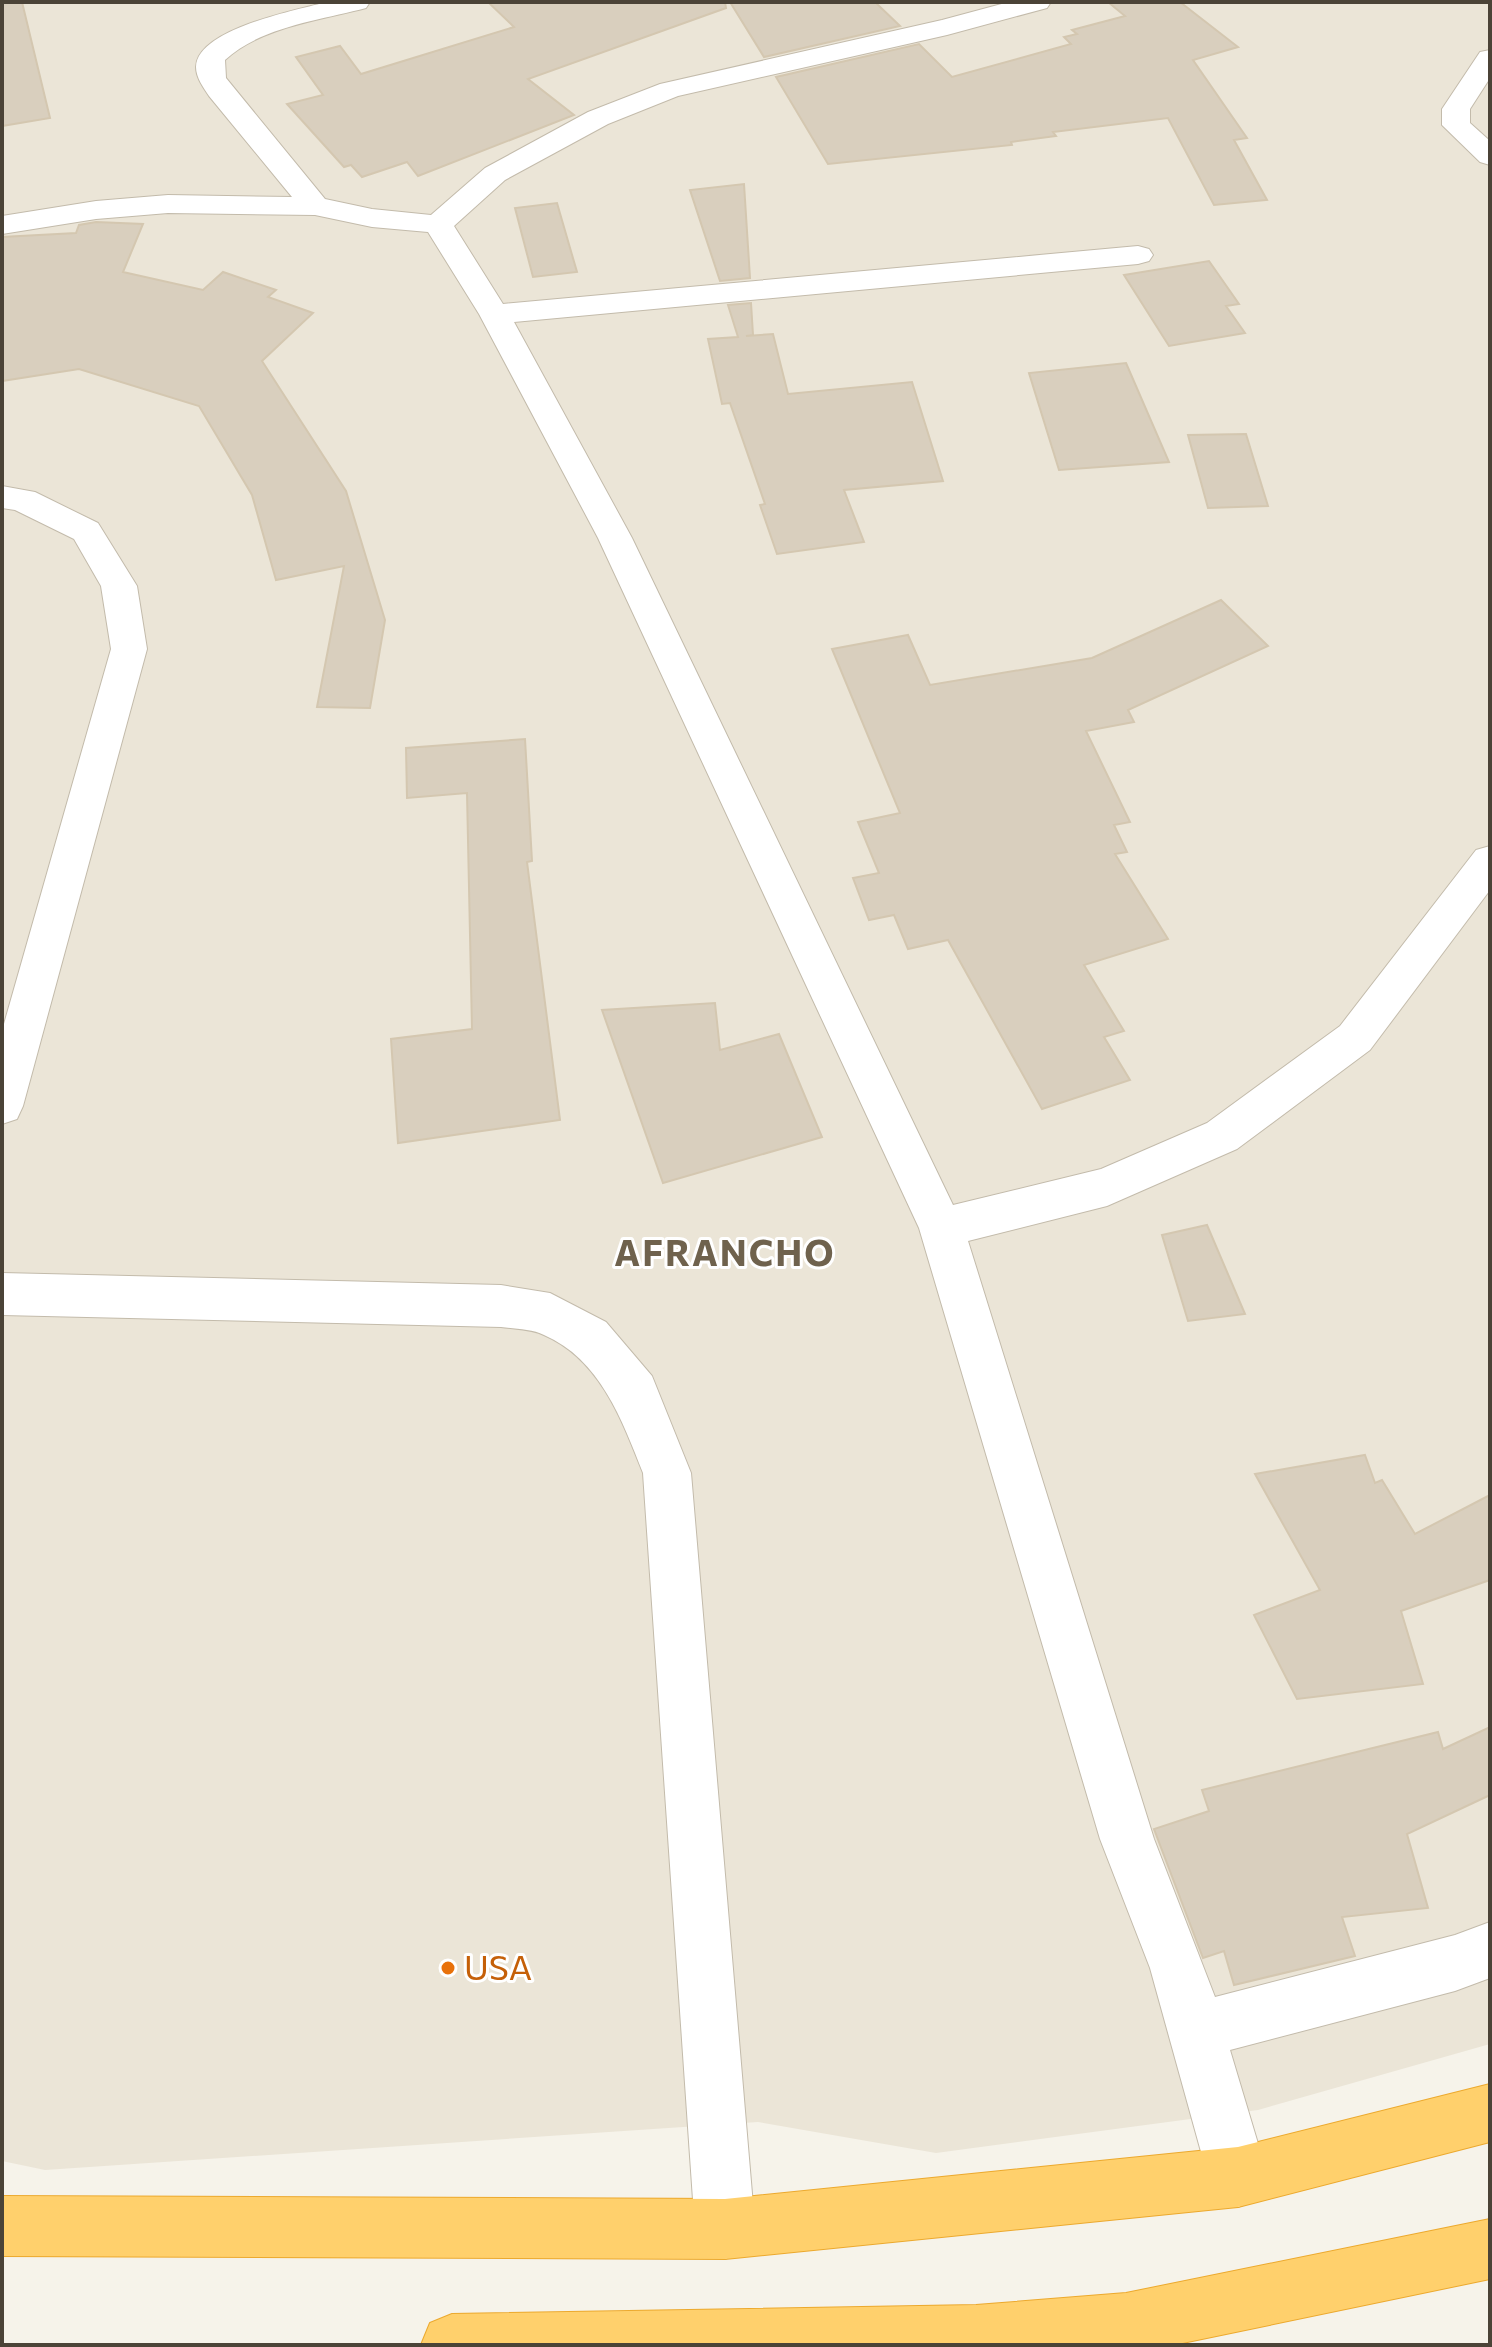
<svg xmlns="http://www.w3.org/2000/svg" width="1492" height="2347" viewBox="0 0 1492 2347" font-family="Commissioner,sans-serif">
	<rect width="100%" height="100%" fill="#f6f3ea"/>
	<!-- residential -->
	<path fill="#ebe5d7" d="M2,2H1490V2044L1258,2110L936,2153L758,2122L45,2170L2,2161Z"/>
	<!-- building -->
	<g fill="#d9cfbe" stroke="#d4c7b0" stroke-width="2">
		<path d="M2,2H22L50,118L2,126Z"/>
		<path d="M488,2H725L726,8L528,79L574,115L418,176L407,162L362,177L351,165L344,167L287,104L323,95L296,57L340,46L361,74L514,27Z"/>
		<path d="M730,2H875L900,26L764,57Z"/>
		<path d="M1108,2H1180L1238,47L1193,60L1247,138L1234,140L1267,200L1214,205L1168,118L1053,132L1056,136L1011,142L1012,145L828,164L776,77L919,44L952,77L1071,44L1064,37L1077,34L1072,30L1125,16Z"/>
		<path d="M744,184L750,278L720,281L690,190Z"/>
		<path d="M557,203L577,272L533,277L515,208Z"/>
		<path d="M96,222L143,224L123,272L203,290L223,272L276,290L268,297L313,313L262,361L346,491L385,620L370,708L317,707L344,566L276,580L252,495L199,406L79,369L2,381V237L76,233L79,225Z"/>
		<path d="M1209,261L1239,304L1226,306L1245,333L1169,346L1124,275Z"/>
		<path d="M751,303L753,335L746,336L773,334L788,394L912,382L943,481L844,490L864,542L777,554L760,505L765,504L730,403L722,404L708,339L738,337L728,305Z"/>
		<path d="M1126,363L1169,462L1059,470L1029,373Z"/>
		<path d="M1246,434L1268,506L1208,508L1188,435Z"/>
		<path d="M1221,600L1268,646L1128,710L1134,722L1086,731L1130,822L1114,825L1127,852L1115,854L1168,939L1084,965L1124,1031L1104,1037L1130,1080L1042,1109L948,940L908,949L894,915L869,920L853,878L879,873L858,822L900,813L832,649L908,635L930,685L1092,658Z"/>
		<path d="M525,739L532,861L527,862L560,1120L398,1143L391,1039L472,1029L467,793L407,798L406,748Z"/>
		<path d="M715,1003L720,1050L779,1034L822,1137L663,1183L602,1010Z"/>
		<path d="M1207,1225L1245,1314L1188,1321L1162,1235Z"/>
		<path d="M1365,1455L1375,1483L1382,1480L1415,1534L1490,1495V1580L1401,1611L1423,1684L1297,1699L1254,1615L1320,1590L1255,1474Z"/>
		<path d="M1490,1727V1795L1407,1834L1428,1908L1342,1917L1355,1956L1234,1985L1224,1951L1203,1958L1154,1829L1209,1811L1202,1790L1438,1732L1443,1749Z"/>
	</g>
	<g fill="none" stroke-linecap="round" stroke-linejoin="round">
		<!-- minor casing -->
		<g stroke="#c3bbab" stroke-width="2">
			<g id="minor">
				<path d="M327,2H370L366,8C321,20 260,27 225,60L226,78L325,199L372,209L431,215L485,168L588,112L660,84L942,20L1009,2H1051L1047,8L947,35L678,96L608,124L505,180L454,226L503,304L1138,246L1149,249L1153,255L1149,261L1138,264L514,322L632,538L953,1205L1101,1169L1207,1123L1340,1026L1476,850L1490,846V890L1370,1050L1237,1149L1107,1206L968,1241L1154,1839L1215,1997L1455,1935L1490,1922V1978L1455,1991L1230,2050L1268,2177L1259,2198L1238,2207L1217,2198L1208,2177L1150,1968L1100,1839L919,1228L598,538L479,314L428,232L372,227L315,215L168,213L96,219L2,234V216L96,201L168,195L292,197L209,96C204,88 196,78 196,67C197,29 297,10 327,2Z"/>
				<path d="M1490,50V78L1470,109V123L1490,141V165L1480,162L1442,125V109L1480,52Z"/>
				<path d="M2,486L35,492L98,523L137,586L147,649L23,1106L17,1119L2,1124V1031L111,649L101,586L74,539L15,510L2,508Z"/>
				<path d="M2,1273L501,1285L550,1293L606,1322L652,1376L691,1473L755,2229L746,2250L725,2259L704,2250L695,2229L643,1473C622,1420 600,1359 544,1335C532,1329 515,1329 501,1327L2,1315Z"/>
			</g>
		</g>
		<!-- highway casing -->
		<g stroke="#eca92e" stroke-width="2">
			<g id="highway">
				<path d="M1490,2084V2142L1238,2207L725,2259L2,2256V2196L725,2199L1238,2147Z"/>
				<path d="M1490,2219V2279L1173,2345H421L430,2323L452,2314L976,2305L1126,2293Z"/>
			</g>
		</g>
		<!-- minor -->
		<use href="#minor" fill="#fff" fill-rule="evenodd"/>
		<!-- highway -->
		<use href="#highway" fill="#ffd06c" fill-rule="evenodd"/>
	</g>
	<!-- markers -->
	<circle fill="#e8710a" stroke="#fff" stroke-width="3" cx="448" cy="1968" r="8"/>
	<g text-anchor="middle" stroke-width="6" stroke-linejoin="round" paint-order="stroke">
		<!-- near-food labels -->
		<g font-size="34" fill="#c56008" stroke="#fff" text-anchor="start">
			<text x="464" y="1980">USA</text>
		</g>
		<!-- district labels -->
		<g font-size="36" font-weight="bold" letter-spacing="2" fill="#6f624d" stroke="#fff">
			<text x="725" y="1266">AFRANCHO</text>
		</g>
	</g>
	<!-- border -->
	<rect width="1492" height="2347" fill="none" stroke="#4b4337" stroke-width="8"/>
</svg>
